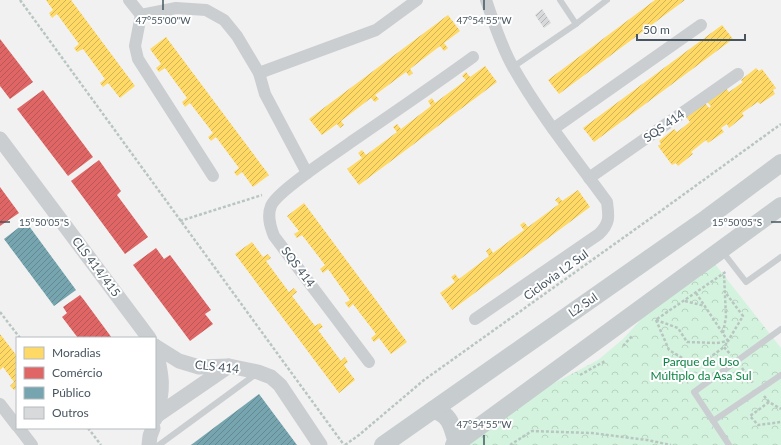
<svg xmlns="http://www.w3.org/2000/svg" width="781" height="445" viewBox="0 0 781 445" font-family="Lato,sans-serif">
	<defs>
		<pattern id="forest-crowns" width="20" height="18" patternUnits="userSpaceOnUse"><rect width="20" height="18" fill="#d4f3de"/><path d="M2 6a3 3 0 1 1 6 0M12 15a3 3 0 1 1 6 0" fill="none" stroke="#b7d2c1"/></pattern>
		<pattern id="homes-hatch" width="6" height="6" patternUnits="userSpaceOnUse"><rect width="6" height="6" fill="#ffd966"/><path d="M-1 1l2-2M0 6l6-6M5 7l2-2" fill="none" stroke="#d0b357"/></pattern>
		<pattern id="shops-hatch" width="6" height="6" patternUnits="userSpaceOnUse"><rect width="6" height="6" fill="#e06666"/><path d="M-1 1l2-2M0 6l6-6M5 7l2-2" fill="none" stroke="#b75757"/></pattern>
		<pattern id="public-hatch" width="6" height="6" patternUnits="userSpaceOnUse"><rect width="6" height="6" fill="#76a5af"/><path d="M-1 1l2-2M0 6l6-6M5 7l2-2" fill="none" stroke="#638992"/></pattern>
		<pattern id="building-hatch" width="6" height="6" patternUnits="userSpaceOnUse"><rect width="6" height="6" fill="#d8d9da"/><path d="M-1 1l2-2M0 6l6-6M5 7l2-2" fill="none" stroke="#b1b3b4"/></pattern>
	</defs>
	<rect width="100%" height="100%" fill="#f2f1f1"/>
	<!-- forest -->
	<path fill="url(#forest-crowns)" d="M715,264L781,348V445H467L543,389L598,360L623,339L644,316Z"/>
	<!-- homes -->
	<g fill="url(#homes-hatch)">
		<path d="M46,0H71L135,86L120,98L108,83L103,87L100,83L105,79L83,49L77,52L74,48L79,44L57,14L52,18L49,13L53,10Z"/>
		<path d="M655,0H685L559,94L548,80Z"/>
		<path d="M448,15L460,31L444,43L448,48L444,51L440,46L410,69L413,73L409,76L406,72L375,95L379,99L375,102L371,98L341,121L344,125L340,128L337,124L322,135L309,119Z"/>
		<path d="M722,25L733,39L594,142L583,128Z"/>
		<path d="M166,37L269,175L253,187L242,172L237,176L234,172L239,168L216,137L211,141L208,137L213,133L190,103L185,107L182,102L187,98L165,68L159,72L156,68L161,64L150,49Z"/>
		<path d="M485,66L497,82L359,185L347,169L362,158L358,153L362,150L366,155L397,132L393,127L397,124L401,129L431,106L428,101L432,98L435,103L466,80L462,76L466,72L470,77Z"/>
		<path d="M756,68L759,71L762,69L776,88L773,90L775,94L760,104L758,102L742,113L744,116L729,128L727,124L721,128L724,132L708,143L706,140L691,152L693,154L678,166L676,163L672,165L658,146L661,144L659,141L674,129L677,132L690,122L686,117L705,103L709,108L711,106L707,102L726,88L729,92L743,82L741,80Z"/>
		<path d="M578,190L590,207L452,310L440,293L455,282L451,277L455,274L459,279L489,256L486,251L490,248L493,253L524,230L520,225L524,222L528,227L559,204L555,200L559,197L562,201Z"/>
		<path d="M304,203L407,342L391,354L379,338L374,342L371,338L376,334L353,304L349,308L345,303L350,300L328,269L323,273L320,269L325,265L302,235L297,238L294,234L299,231L287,216Z"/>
		<path d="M252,242L263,257L268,254L271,258L266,261L289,292L294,288L297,292L292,296L315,326L320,323L323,327L318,330L341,361L345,357L348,362L344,365L355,380L339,393L235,254Z"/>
		<path d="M0,334L17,356V388L14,390L10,386L14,382L3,367L0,370Z"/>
	</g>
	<!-- shops -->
	<g fill="url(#shops-hatch)">
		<path d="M0,39L33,82L10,99L0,86Z"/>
		<path d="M43,90L93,157L68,176L17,109Z"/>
		<path d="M99,160L121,191L117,195L148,237L125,254L71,181Z"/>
		<path d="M0,187L19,213L0,226Z"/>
		<path d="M156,248L164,259L170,255L211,310L205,314L213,324L190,341L133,265Z"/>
		<path d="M80,295L84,300L112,338H78L62,317L67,313L63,307Z"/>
	</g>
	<!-- public -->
	<g fill="url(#public-hatch)">
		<path d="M26,222L76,290L54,306L4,239Z"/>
		<path d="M259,394L297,445H191Z"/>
	</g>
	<!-- building -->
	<path fill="url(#building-hatch)" d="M542,9L551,23L544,28L535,15Z"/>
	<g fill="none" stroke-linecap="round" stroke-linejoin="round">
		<!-- path -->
		<g stroke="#b8c6c1" stroke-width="2.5" stroke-dasharray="3 2" stroke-linecap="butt">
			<path d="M20,0L344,445"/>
			<path d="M180,221L262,195"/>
			<path d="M696,293L728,341L724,347L731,355"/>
			<path d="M685,301L705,306"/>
			<path d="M0,312L20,338"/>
			<path d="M657,319L727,271"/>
			<path d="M656,320L678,328L687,342L717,343L728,341L743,316L725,292"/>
			<path d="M656,320L669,350L697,367L724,347"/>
			<path d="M723,333L726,317L724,273"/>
			<path d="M623,346L632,336"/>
			<path d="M742,368L753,383"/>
			<path d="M580,375L605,361"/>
			<path d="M764,396L769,402L781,409"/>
			<path d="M769,402L750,416L758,425L781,422"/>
			<path d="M88,428L101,445"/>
			<path d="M345,445L359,435L424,380L658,213L781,124"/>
			<path d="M510,445L532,431L592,433L647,440L671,445"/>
		</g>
		<!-- service -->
		<g stroke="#caced1" stroke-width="6">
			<path d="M560,0L576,24"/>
			<path d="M513,67L576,24L607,0"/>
			<path d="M722,251L746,282L781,257"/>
			<path d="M713,421L781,375"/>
			<path d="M159,445L256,374"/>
			<path d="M729,445L694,392L781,329"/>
		</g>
		<!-- minor -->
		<g stroke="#caced1" stroke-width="12">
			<path d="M129,0L141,15L176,8L206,10L224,20L237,36L259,73L265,94L307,173"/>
			<path d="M141,15L135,46L138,59L213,176"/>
			<path d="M259,73L376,30L417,0"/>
			<path d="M553,129L701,25"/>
			<path d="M589,178L738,74"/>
			<path d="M475,319L599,234C610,223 609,217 607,202C575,158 540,115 513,67C501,46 494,23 486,0"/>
			<path d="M369,362L274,236C270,226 267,216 271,206C277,191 335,154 351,142C392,114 433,86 473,57"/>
			<path d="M0,404L17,426"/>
			<path d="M19,428L32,445"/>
		</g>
		<!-- tertiary -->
		<g stroke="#caced1" stroke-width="15">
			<path d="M0,139L149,338"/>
			<path d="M155,346L179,361L199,367L229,366L258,372L271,377L280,385L320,445"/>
			<path d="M155,346C162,376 165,389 155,419"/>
			<path d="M156,416L229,366"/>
			<path d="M149,445L150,436L153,428"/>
		</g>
		<!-- primary -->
		<g stroke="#c7cccf" stroke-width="18">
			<path d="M433,410C451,414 452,427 457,443"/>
			<path d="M383,445L707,218L781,163"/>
			<path d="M454,445L781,206"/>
		</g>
	</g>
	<!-- ticks -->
	<path fill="none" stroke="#465560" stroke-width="1.5" d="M163,0V10M484,0V10M0,222H10M771,222H781M484,435V445"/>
	<g text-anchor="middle" stroke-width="4" stroke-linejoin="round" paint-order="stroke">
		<!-- street labels -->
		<g font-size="12" fill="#465560" stroke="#fff">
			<text transform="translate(664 126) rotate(-35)" y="4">SQS 414</text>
			<text transform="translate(96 267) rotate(53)" y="4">CLS 414/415</text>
			<text transform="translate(298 267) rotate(53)" y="4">SQS 414</text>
			<text transform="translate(556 275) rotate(-36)" y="4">Ciclovia L2 Sul</text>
			<text transform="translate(583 305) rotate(-35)" y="4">L2 Sul</text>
			<text transform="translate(217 367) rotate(6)" y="4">CLS 414</text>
		</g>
		<!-- park labels -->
		<g font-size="12" fill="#0d8544" stroke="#fff">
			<text x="701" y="366">Parque de Uso<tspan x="701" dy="14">Múltiplo da Asa Sul</tspan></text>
		</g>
	</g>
	<g font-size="10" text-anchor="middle" fill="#465560" stroke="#fff" stroke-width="4" stroke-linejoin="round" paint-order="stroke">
		<text x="163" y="24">47°55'00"W</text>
		<text x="484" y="24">47°54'55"W</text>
		<text x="44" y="226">15°50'05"S</text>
		<text x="737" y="226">15°50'05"S</text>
		<text x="484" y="428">47°54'55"W</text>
	</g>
	<!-- legend -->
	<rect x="16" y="337" width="140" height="92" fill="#ffffff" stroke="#b5bbbf"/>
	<rect x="24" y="347" width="20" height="12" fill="#ffd966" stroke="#b5bbbf"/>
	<text x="52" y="357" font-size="12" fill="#465560">Moradias</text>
	<rect x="24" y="367" width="20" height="12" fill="#e06666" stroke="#b5bbbf"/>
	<text x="52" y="377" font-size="12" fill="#465560">Comércio</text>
	<rect x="24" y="387" width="20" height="12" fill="#76a5af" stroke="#b5bbbf"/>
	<text x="52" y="397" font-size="12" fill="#465560">Público</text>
	<rect x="24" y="407" width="20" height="12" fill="#d8d9da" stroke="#b5bbbf"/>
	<text x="52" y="417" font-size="12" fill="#465560">Outros</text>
	<!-- scale -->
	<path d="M637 34v6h108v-6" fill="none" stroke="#465560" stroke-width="2"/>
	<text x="643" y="34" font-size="12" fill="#465560" stroke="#ffffff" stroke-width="3" paint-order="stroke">50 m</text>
</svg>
